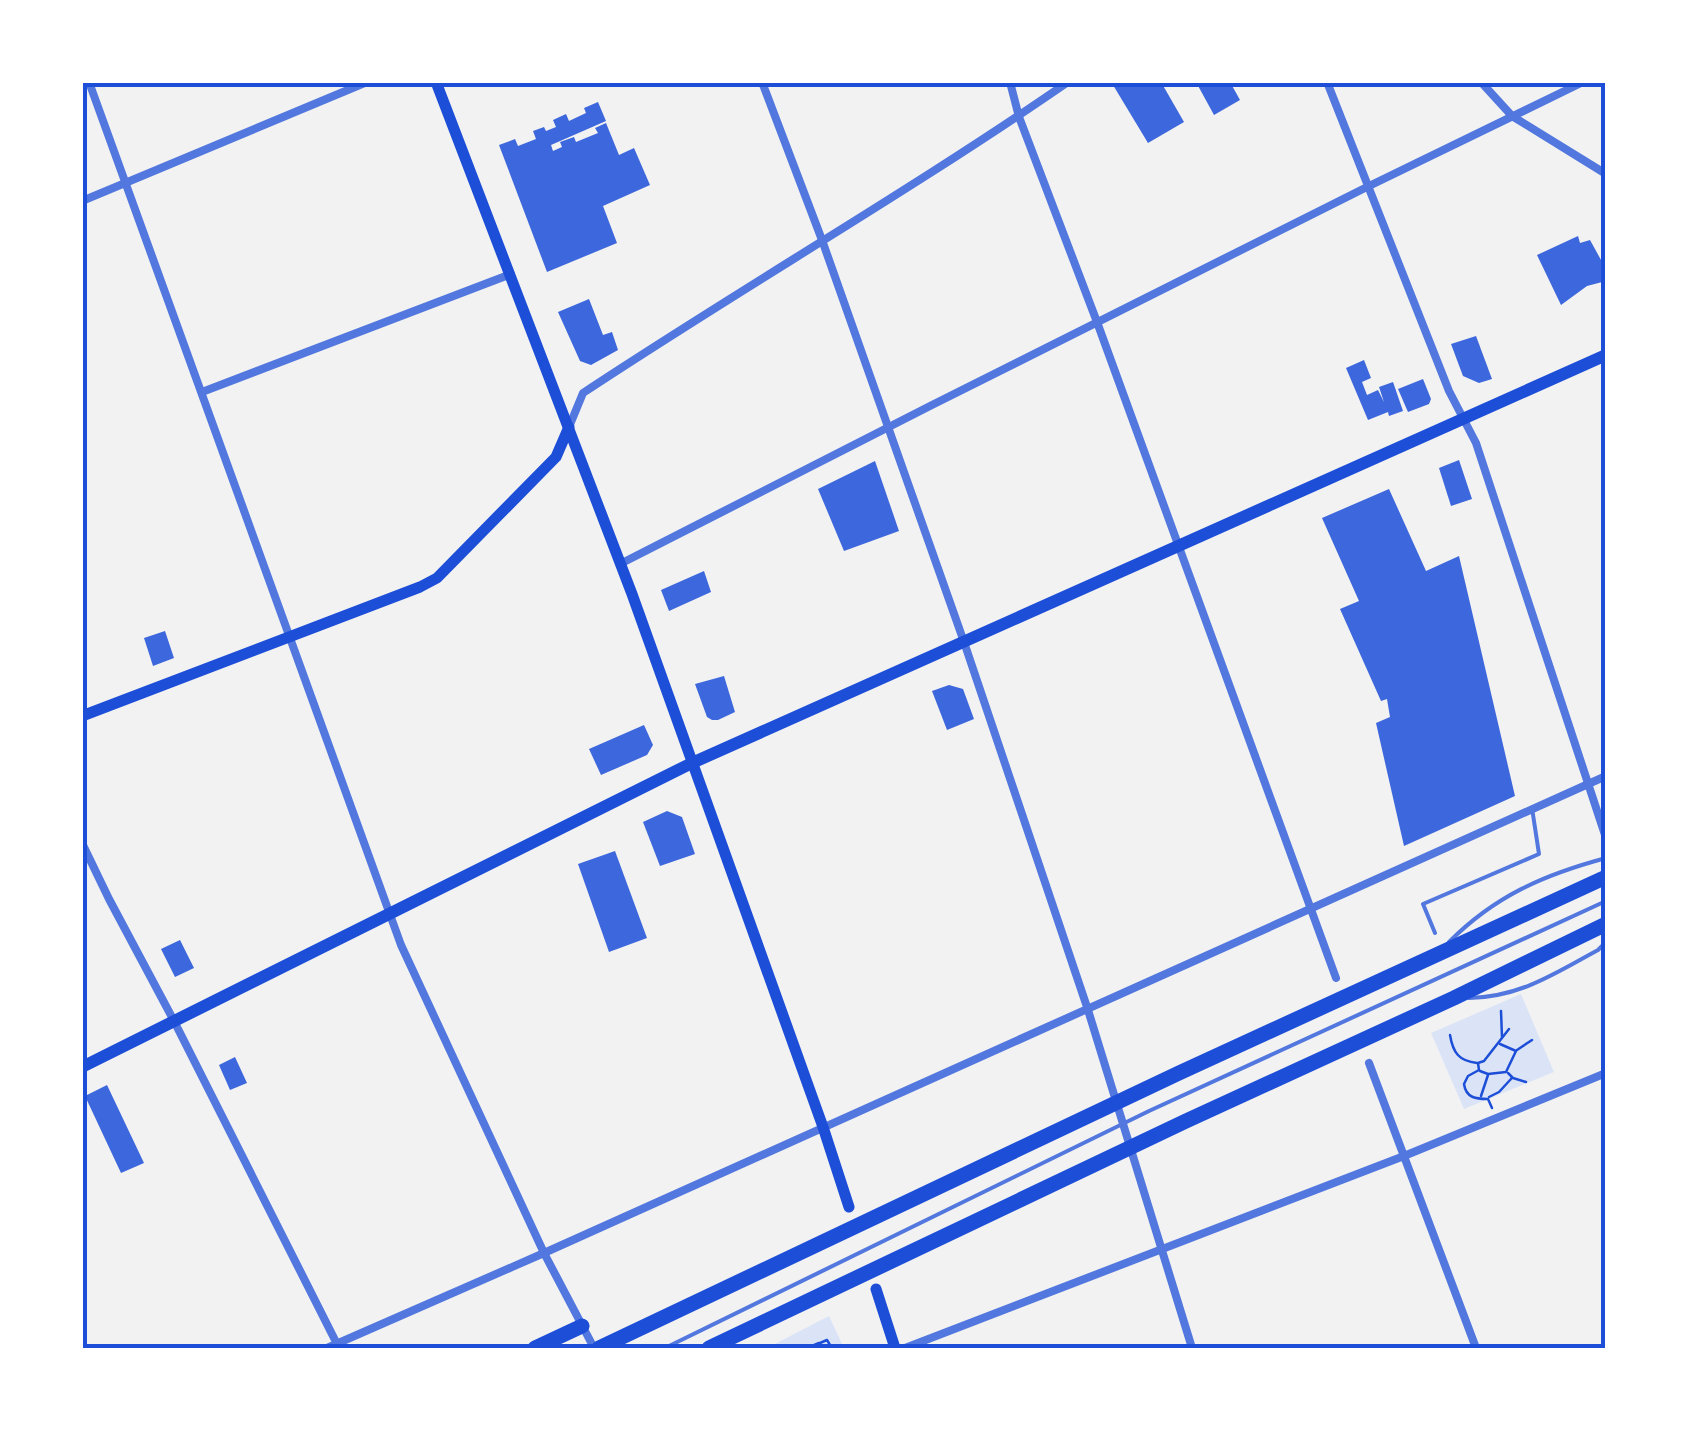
<svg xmlns="http://www.w3.org/2000/svg" width="1688" height="1431" viewBox="0 0 1688 1431" font-family="Commissioner,sans-serif">
	<rect width="100%" height="100%" fill="#f2f2f2"/>
	<!-- green -->
	<g fill="#dbe4f7">
		<path d="M1521,994L1554,1072L1464,1109L1431,1033Z"/>
		<path d="M829,1316L844,1348H767Z"/>
	</g>
	<!-- building -->
	<g fill="#3d67dc">
		<path d="M1117,82H1161L1184,122L1148,143L1113,85Z"/>
		<path d="M1196,82H1230L1240,100L1214,115Z"/>
		<path d="M598,102L606,121L551,145L553,151L562,147L560,142L574,137L576,142L598,133L595,128L606,123L619,155L634,148L650,185L603,206L617,243L547,272L499,145L515,139L518,146L536,139L533,131L544,127L546,131L556,127L553,120L566,114L569,121L586,113L584,108Z"/>
		<path d="M1578,236L1580,243L1590,240L1606,269V281L1587,286L1561,305L1537,255Z"/>
		<path d="M589,299L603,335L612,332L618,350L591,365L580,361L558,312Z"/>
		<path d="M1476,336L1492,379L1479,383L1463,376L1451,344Z"/>
		<path d="M1364,360L1371,378L1362,382L1367,395L1378,390L1384,402L1379,387L1393,382L1403,411L1389,416L1388,412L1368,420L1346,368Z"/>
		<path d="M1423,379L1431,399L1429,404L1408,412L1398,389Z"/>
		<path d="M1459,460L1472,499L1451,506L1439,468Z"/>
		<path d="M875,461L899,531L844,551L818,489Z"/>
		<path d="M1389,489L1426,571L1459,556L1515,796L1404,846L1376,723L1390,717L1387,699L1381,701L1340,609L1359,601L1322,518Z"/>
		<path d="M704,571L711,592L669,611L661,590Z"/>
		<path d="M165,631L174,658L153,666L144,638Z"/>
		<path d="M724,676L735,712L718,720H712L707,717L695,684Z"/>
		<path d="M949,685L963,689L974,719L947,730L932,691Z"/>
		<path d="M644,725L653,745L647,755L601,775L589,749Z"/>
		<path d="M667,811L682,817L695,854L660,866L643,822Z"/>
		<path d="M615,851L647,938L609,952L578,864Z"/>
		<path d="M180,940L194,968L175,977L161,949Z"/>
		<path d="M235,1057L247,1083L230,1090L219,1065Z"/>
		<path d="M107,1085L144,1163L121,1173L85,1096Z"/>
	</g>
	<g fill="none" stroke-linecap="round" stroke-linejoin="round">
		<!-- path -->
		<g stroke="#1d4ed8" stroke-width="2.5">
			<path d="M1501,1011L1502,1037"/>
			<path d="M1450,1035C1453,1053 1459,1061 1477,1063"/>
			<path d="M1517,1050L1532,1040"/>
			<path d="M1480,1071L1488,1074L1506,1072L1516,1051L1500,1044"/>
			<path d="M1513,1078L1526,1082"/>
			<path d="M1481,1096L1488,1075"/>
			<path d="M1489,1097L1499,1092L1511,1079L1512,1077L1508,1073"/>
			<path d="M1492,1108L1488,1099C1476,1099 1466,1098 1464,1084L1468,1076L1479,1070L1478,1063L1484,1061L1509,1029"/>
			<path d="M820,1343L827,1340L830,1345"/>
			<path d="M807,1348L819,1343L822,1348"/>
		</g>
		<!-- service -->
		<g stroke="#5277de" stroke-width="4">
			<path d="M1435,933L1423,904L1539,854L1532,808"/>
			<path d="M1449,942C1495,896 1543,875 1606,858"/>
			<path d="M1469,998C1520,997 1554,974 1598,950L1606,942"/>
			<path d="M665,1348L1149,1111L1606,901"/>
		</g>
		<!-- minor -->
		<g stroke="#5277de" stroke-width="8">
			<path d="M89,82L401,945L544,1253L594,1348"/>
			<path d="M762,82L822,240L964,642L1088,1010L1192,1348"/>
			<path d="M1010,82L1019,117L1097,322L1336,978"/>
			<path d="M1327,82L1449,391L1476,443L1606,838"/>
			<path d="M1481,82L1512,116L1606,174"/>
			<path d="M82,201L367,82"/>
			<path d="M202,392L511,274"/>
			<path d="M569,427L583,393C743,287 910,191 1068,82"/>
			<path d="M620,564L932,405L1367,187L1583,82"/>
			<path d="M82,843L109,899L174,1021L337,1344"/>
			<path d="M1369,1063L1476,1348"/>
			<path d="M327,1348L544,1253L1606,776"/>
			<path d="M905,1348L1404,1156L1606,1073"/>
		</g>
		<!-- secondary -->
		<g stroke="#1d4ed8" stroke-width="11">
			<path d="M436,82L632,594L823,1127L849,1207"/>
			<path d="M82,716L420,587L437,578L556,457L569,427"/>
			<path d="M876,1289L895,1348"/>
		</g>
		<!-- primary -->
		<path stroke="#1d4ed8" stroke-width="12" d="M82,1067L692,763L1606,355"/>
		<!-- motorway -->
		<g stroke="#1d4ed8" stroke-width="15">
			<path d="M535,1348L582,1326"/>
			<path d="M599,1348L1179,1073L1606,877"/>
			<path d="M709,1348L1186,1121L1454,998L1606,924"/>
		</g>
	</g>
	<!-- border -->
	<rect width="1688" height="1431" fill="none" stroke="#ffffff" stroke-width="170"/>
	<rect x="85" y="85" width="1518" height="1261" fill="none" stroke="#1d4ed8" stroke-width="4"/>
</svg>
